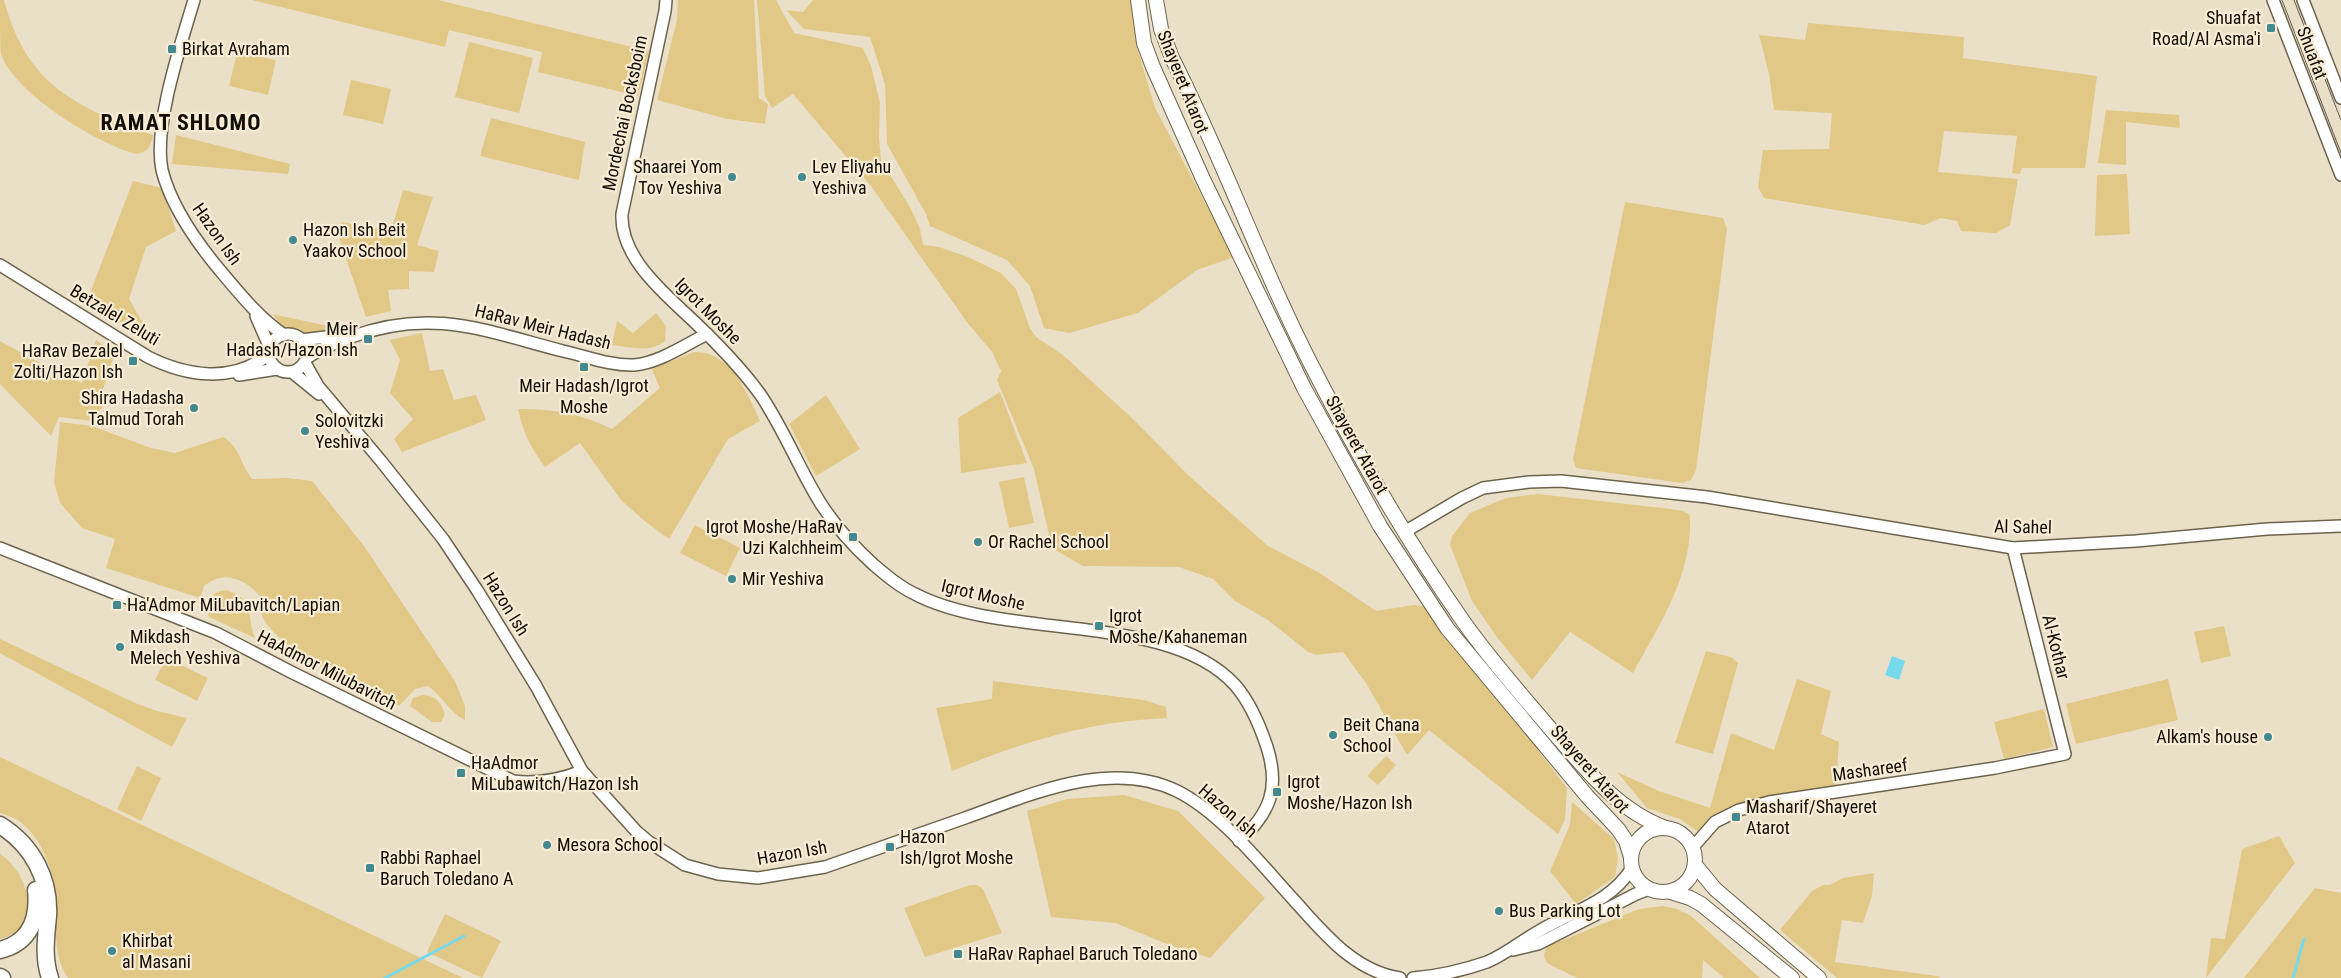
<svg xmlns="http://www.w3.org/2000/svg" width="2341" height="978" viewBox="0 0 2341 978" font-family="'Roboto Condensed',sans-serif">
	<rect width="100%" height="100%" fill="#eae0c7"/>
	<!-- green -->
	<g fill="#e2c887">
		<path d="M0,0H4C27,86 76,107 153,135C151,146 148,153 136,154C96,143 15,94 1,54C0,44 0,12 0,0Z"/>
		<path d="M252,0H438L649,51L638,96L538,72L542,52L449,30L445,47Z"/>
		<path d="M678,0H754L759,98L768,104L765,124L727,119L657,100L677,20Z"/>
		<path d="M757,0H776L794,33L863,48L871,66L880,103L879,138L881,160L911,209L920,229L923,245L939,247L968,257L1001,273L1016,289L1030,328L1036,337L1063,355L1134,420L1188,475L1268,546L1318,572L1376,611L1414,605L1427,607C1477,665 1520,728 1567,788L1565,820L1558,834L1429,730L1407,755L1366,683L1343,652L1316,655L1308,652L1268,620L1235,601L1213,579L1179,567L1083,566L1052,548L1034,469L997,380L1001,371L992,352L966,321L871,186L793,94L772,108L765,96Z"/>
		<path d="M813,0H1132L1136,44L1155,108L1234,257L1197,270L1138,313L1069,333L1044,328L1030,286L1007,260L930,226L926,214L887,144L885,84L870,37L804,29L786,10L803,12Z"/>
		<path d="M1808,23L1964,37L1963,58L2097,76L2085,168H2022L2020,174L2012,173L2017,136L1944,131L1938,172L2018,179L2010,225L1996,233L1961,231L1957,221L1941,218L1924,225L1764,198L1758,187L1763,150L1829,149L1832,113L1774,110L1769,74L1759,35L1805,40Z"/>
		<path d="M469,42L533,58L519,113L455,97Z"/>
		<path d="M237,52L276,60L268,95L229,86Z"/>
		<path d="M351,80L391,89L383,124L343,115Z"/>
		<path d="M2106,110L2179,115L2180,128L2126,122V165L2098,163Z"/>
		<path d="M491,118L585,142L579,180L480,156Z"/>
		<path d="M176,135L290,164L288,174L172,164Z"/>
		<path d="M2127,174L2130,234L2095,236L2097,175Z"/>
		<path d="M133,181L162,188L176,231L146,247L129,299L155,344L87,301Z"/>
		<path d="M403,190L433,197L417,245L439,251L434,272L409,271V289L388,290L391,311L366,317L338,235V226L342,222L391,231Z"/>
		<path d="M1625,202L1723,218L1727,229L1696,470L1691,480L1682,483L1576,468L1573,459Z"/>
		<path d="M656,313L666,326L665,341C651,353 629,347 612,345L617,321L633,333Z"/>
		<path d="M273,314L332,327C325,329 317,335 309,336C299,337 283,329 275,324L278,321Z"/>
		<path d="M422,333L430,371L443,369L454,400L476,395L486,420L402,452L394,439L413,419L390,393L400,360L390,340Z"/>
		<path d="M96,340L115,353L103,389V406L92,421L59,417L51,436L0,384V341L62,375L82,383Z"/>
		<path d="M694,352C729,350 748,393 760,421L728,439L669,539L647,523L621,500L580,443L545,467C530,446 524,435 518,409C553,409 582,414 612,429L660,388L652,369Z"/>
		<path d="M1000,392L1027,463L961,473L958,418Z"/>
		<path d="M826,395L860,449L816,476L789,424Z"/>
		<path d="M60,422L92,426L151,448L175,453L223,437C241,448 239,462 252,479L287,478L312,481L364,546L455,681L465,706V720C450,713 443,697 428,686L415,689L399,706C365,689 275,650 262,615C260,611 262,605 263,600C254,587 236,574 219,578C214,579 208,583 204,586L200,598L106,568L115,539L82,528L60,503L54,482Z"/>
		<path d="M1024,477L1034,523L1009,528L999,482Z"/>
		<path d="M1538,494L1671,509L1683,511L1690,515C1693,575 1660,623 1633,673L1570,632L1532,680L1496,636L1472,601L1450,545L1452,536L1470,513L1506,498Z"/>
		<path d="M695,525L740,548L726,576L680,553Z"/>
		<path d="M226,590C256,599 246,616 255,638L209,617L207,602C213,594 216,591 226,590Z"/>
		<path d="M2224,626L2231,656L2201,663L2194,632Z"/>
		<path d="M0,639L135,703L157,711L187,718L172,747L0,653Z"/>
		<path d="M1706,651L1731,657L1738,663L1713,754L1675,743Z"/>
		<path d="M166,658L208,678L197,701L155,680Z"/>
		<path d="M1797,679L1831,691L1821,734L1839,742L1836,789L1733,809L1697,831L1680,819L1647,808L1617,772L1659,791L1710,808L1731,733L1774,750Z"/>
		<path d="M2168,679L2178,720L2076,744L2066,704Z"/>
		<path d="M993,681L1144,700L1166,707L1167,718C1089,721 1023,742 952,771L936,708L992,699Z"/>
		<path d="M422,695C436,696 440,701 445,714L441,722H432L410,706L413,698Z"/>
		<path d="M2044,709L2053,747L2004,759L1994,722Z"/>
		<path d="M1386,756L1396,765L1378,785L1367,776Z"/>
		<path d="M0,757L463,978H68C52,955 57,925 55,899C54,871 42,837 18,820C13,817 6,815 0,813Z"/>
		<path d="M137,766L161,778L141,821L117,809Z"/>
		<path d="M1124,795L1178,811L1265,898L1210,958L1172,946L1115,923L1051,917L1027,811L1067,799Z"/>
		<path d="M1572,802L1614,839L1618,858L1615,877L1576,904L1550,871L1570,825Z"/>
		<path d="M2279,836L2295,863L2206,978L2211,938L2225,939L2242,849Z"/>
		<path d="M0,854C23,868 40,910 17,931C13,935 5,937 0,939Z"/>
		<path d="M1874,873L1872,896L1863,923L1842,920L1835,962L1937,976L1941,978H1837L1780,930L1812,891L1823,885H1830L1843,878Z"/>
		<path d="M970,885H977L983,889L1002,933L925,957L904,908Z"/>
		<path d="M2315,888L2341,893V978H2244Z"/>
		<path d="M1663,906L1677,909L1691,916L1760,978H1724L1703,960L1702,978H1577L1547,963L1544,956L1546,947L1639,909Z"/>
		<path d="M445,914L501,941L482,978L427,952Z"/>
	</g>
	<!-- water -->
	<path fill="#77d9ea" d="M1892,656L1905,661L1899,680L1885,675Z"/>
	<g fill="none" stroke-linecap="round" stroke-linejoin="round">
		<!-- stream -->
		<g stroke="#77d9ea" stroke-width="3">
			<path d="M385,978L464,936"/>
			<path d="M2293,978L2304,939"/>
		</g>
		<!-- minor casing -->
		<g stroke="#6c634c" stroke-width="14">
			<g id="minor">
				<path d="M194,0C181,44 153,126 162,170C171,206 195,240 218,268C239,293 258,317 284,335"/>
				<path d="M666,0L665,11L622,214C620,254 658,288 685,313C712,338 738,364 760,394C784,429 799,469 821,504C836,527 854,547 874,565C887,576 900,587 915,594C1005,641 1168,611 1235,685C1250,702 1260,726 1267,747C1280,788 1270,814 1239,841"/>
				<path d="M2273,0L2341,175"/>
				<path d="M2303,0L2341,98"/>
				<path d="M0,265L148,357C186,376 233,384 269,354"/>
				<path d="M256,316L270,348"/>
				<circle cx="288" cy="353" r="19"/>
				<path d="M301,340L342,335"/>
				<path d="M307,358C320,348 336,343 351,337C432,307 485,331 563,351C586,356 610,366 634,365C659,363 685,345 707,334"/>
				<path d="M305,363L318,386L381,461L443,539L477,590L536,686L582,771L636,831L649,842L685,865L718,874L758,878L825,867C872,851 918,834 965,818C1030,795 1109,758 1177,791C1221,813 1260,863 1293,899C1323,932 1353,971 1400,978"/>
				<path d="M292,372L319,394"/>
				<path d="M239,375L277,369"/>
				<path d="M1406,531L1462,498L1483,488L1529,482L1561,481L1707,497L2013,548L2136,541L2267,529L2341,526"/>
				<path d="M0,548L216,633L291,672L513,781C537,784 559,780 582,771"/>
				<path d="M1693,847L1715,822L1739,810L1769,802L1995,768L2065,754L2013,548"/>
				<path d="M1513,950L1538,944L1636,894L1649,889"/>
				<path d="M1413,978C1437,976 1464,970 1487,962C1506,954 1521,941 1539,931C1573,911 1610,903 1632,868"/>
			</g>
		</g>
		<!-- major casing -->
		<g stroke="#6c634c" stroke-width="16">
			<g id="major">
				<path d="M1138,0L1144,43L1153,67L1203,179L1304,388L1380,526L1447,628L1587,796L1618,829L1626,841L1631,857"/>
				<path d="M1156,0L1161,29L1172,58C1224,160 1262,270 1315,372C1359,458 1408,542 1463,621C1489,658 1519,692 1548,726C1582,765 1617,811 1666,828"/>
				<circle cx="1663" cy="860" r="32"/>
				<path d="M1696,866L1715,889L1819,978"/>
				<path d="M1671,892L1690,898L1701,904L1792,978"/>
			</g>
		</g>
		<!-- highway casing -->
		<g stroke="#6c634c" stroke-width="19">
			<g id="highway">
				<path d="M0,825C32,845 50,878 48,916C46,938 43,957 50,978"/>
				<path d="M0,950C30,943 39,918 36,890"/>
				<path d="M0,977L2,978"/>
			</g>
		</g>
		<!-- minor -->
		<use href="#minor" stroke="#fff" stroke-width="11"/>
		<!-- major -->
		<use href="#major" stroke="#fff" stroke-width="14"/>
		<!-- highway -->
		<use href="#highway" stroke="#fff" stroke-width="16"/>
		<!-- tram -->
		<g stroke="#615b4d" stroke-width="1">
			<path d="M2282,0L2341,153"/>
			<path d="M2294,0L2341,120"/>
		</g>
	</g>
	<!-- markers -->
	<g fill="#428991" stroke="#f8edd4" stroke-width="2">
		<rect x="2266" y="23" width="10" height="10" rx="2.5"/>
		<rect x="167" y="44" width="10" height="10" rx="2.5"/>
		<circle cx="732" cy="177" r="5"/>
		<circle cx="802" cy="177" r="5"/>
		<circle cx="293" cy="240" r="5"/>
		<rect x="363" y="334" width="10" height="10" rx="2.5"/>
		<rect x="128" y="356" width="10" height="10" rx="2.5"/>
		<rect x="579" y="362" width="10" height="10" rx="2.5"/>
		<circle cx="194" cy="408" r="5"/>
		<circle cx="305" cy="431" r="5"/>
		<rect x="848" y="532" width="10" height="10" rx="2.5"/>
		<circle cx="978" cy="542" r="5"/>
		<circle cx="732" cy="579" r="5"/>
		<rect x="112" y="600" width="10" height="10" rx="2.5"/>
		<rect x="1094" y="621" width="10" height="10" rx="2.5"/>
		<circle cx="120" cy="647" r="5"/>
		<circle cx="1333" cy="735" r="5"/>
		<circle cx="2268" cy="737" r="5"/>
		<rect x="456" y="768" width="10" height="10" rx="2.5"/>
		<rect x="1272" y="787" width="10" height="10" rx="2.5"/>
		<rect x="1731" y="812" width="10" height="10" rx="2.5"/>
		<circle cx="547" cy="845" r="5"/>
		<rect x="885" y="842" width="10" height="10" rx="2.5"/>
		<rect x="365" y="863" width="10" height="10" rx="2.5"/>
		<circle cx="1499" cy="911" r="5"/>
		<circle cx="112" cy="951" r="5"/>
		<rect x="953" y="949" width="10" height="10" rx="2.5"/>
	</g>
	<g text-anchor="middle" stroke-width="4.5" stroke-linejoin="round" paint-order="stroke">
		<!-- poi labels -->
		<g font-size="18" fill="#120e06" stroke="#f8edd4" text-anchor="start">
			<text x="2261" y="24" text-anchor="end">Shuafat<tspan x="2261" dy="21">Road/Al Asma'i</tspan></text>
			<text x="182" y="55">Birkat Avraham</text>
			<text x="722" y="173" text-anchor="end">Shaarei Yom<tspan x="722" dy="21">Tov Yeshiva</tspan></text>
			<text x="812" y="173">Lev Eliyahu<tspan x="812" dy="21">Yeshiva</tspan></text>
			<text x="303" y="236">Hazon Ish Beit<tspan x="303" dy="21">Yaakov School</tspan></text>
			<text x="358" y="335" text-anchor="end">Meir<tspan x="358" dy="21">Hadash/Hazon Ish</tspan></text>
			<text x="123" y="357" text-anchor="end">HaRav Bezalel<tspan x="123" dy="21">Zolti/Hazon Ish</tspan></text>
			<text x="584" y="392" text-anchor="middle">Meir Hadash/Igrot<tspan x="584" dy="21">Moshe</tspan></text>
			<text x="184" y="404" text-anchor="end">Shira Hadasha<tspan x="184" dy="21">Talmud Torah</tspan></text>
			<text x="315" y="427">Solovitzki<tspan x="315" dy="21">Yeshiva</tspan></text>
			<text x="843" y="533" text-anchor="end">Igrot Moshe/HaRav<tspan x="843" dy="21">Uzi Kalchheim</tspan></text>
			<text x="988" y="548">Or Rachel School</text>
			<text x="742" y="585">Mir Yeshiva</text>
			<text x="127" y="611">Ha'Admor MiLubavitch/Lapian</text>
			<text x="1109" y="622">Igrot<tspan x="1109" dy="21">Moshe/Kahaneman</tspan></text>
			<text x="130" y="643">Mikdash<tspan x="130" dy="21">Melech Yeshiva</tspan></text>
			<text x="1343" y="731">Beit Chana<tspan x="1343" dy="21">School</tspan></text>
			<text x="2258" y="743" text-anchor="end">Alkam's house</text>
			<text x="471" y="769">HaAdmor<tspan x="471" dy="21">MiLubawitch/Hazon Ish</tspan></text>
			<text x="1287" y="788">Igrot<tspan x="1287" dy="21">Moshe/Hazon Ish</tspan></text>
			<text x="1746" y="813">Masharif/Shayeret<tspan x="1746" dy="21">Atarot</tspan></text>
			<text x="900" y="843">Hazon<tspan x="900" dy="21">Ish/Igrot Moshe</tspan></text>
			<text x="557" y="851">Mesora School</text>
			<text x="380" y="864">Rabbi Raphael<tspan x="380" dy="21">Baruch Toledano A</tspan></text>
			<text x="1509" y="917">Bus Parking Lot</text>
			<text x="122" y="947">Khirbat<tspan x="122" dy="21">al Masani</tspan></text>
			<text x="968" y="960">HaRav Raphael Baruch Toledano</text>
		</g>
		<!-- street labels -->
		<g font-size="18" fill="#120e06" stroke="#f8edd4">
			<text transform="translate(2312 53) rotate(69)" y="6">Shuafat</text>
			<text transform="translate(1183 82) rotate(68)" y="6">Shayeret Atarot</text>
			<text transform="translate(625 113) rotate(-78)" y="6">Mordechai Bocksboim</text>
			<text transform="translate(217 234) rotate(55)" y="6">Hazon Ish</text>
			<text transform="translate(708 311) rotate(45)" y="6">Igrot Moshe</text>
			<text transform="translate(115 315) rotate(31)" y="6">Betzalel Zeluti</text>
			<text transform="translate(543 327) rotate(14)" y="6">HaRav Meir Hadash</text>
			<text transform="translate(1357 445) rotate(61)" y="6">Shayeret Atarot</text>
			<text transform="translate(2023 527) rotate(1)" y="6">Al Sahel</text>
			<text transform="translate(983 595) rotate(13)" y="6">Igrot Moshe</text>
			<text transform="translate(506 604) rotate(58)" y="6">Hazon Ish</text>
			<text transform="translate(2056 647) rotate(76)" y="6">Al-Kothar</text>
			<text transform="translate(327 670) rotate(27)" y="6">HaAdmor Milubavitch</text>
			<text transform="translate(1590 769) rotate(49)" y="6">Shayeret Atarot</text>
			<text transform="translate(1870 770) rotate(-8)" y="6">Mashareef</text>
			<text transform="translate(1228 811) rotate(41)" y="6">Hazon Ish</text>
			<text transform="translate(792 853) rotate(-10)" y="6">Hazon Ish</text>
		</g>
		<!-- district labels -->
		<g font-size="22" font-weight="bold" letter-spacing="1" fill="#120e06" stroke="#f8edd4">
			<text x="181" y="130">RAMAT SHLOMO</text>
		</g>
	</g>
</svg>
